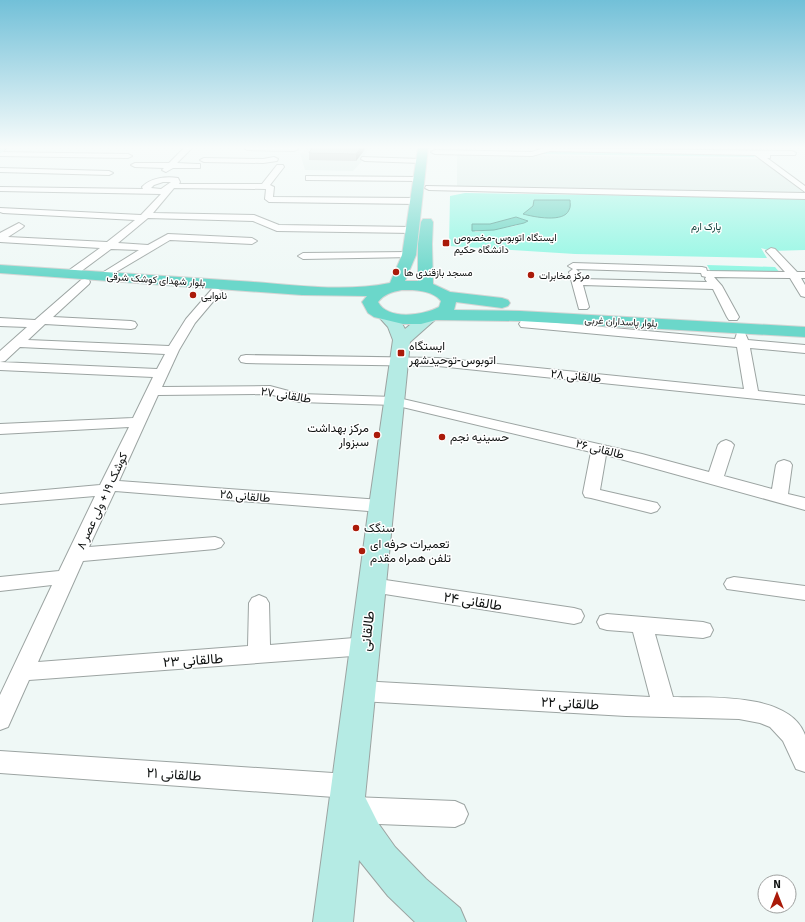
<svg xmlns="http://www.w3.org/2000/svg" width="805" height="922" viewBox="0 0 805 922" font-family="Signika,Vazirmatn,sans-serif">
	<rect width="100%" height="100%" fill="#eff8f6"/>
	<!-- built -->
	<g fill="#daebe7">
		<path d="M308,148H369L361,162L353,171L305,170L300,153L320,154L303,152Z"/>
		<path d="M457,154L764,159L805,194L457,188Z"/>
	</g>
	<!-- green -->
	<g fill="#8df6e2" fill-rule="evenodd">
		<path d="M552,150L773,153L776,155H752L755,157L537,154Z"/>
		<path d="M465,193L805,198V250L771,251L761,248L767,258L575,254L449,246L450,196ZM534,200H570L565,214L548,218L524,214L534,206ZM516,217L528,221L515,226L475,232L472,224H490Z"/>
		<path d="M707,265L775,267L781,274L711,272Z"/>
	</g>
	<!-- water -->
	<g fill="#62d3c0" stroke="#49998c">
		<path d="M534,200H570C570,203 571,207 569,210C564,223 534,217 523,214L533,206Z"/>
		<path d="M516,217L528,221L524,223L494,230L472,231V224H490Z"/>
	</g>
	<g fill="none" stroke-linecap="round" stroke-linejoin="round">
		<!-- street casing -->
		<g stroke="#9ca4a2" stroke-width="2">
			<g id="street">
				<path d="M184,148H192L177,163L197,164H200V168H173L166,172L162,170L164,168L135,167L131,165L135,163H169Z"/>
				<path d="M244,148H297L298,149L294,151L247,150Z"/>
				<path d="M544,148L792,151L796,153L795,155H770V158H767L805,186V192L755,155L550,151L532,156L435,154L431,152L435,150L532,152Z"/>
				<path d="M0,152L128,154L132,156L128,158L0,156Z"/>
				<path d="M274,157L278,159L277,161L263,163L204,162L200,160L204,158L263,159Z"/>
				<path d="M362,157L421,159L425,161L421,163L365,161L361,159Z"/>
				<path d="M277,165H283L284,167L270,185L274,187L273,197L416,198L420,201L416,204L269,202L265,199L266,189L174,188L153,213L254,215L279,225L413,227L418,230L413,233L277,231L253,221L148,218L118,243L148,245L168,234L252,238L257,241L252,244L170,240L106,278L102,277L101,275L102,273L139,250L111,249L76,275H68L67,273L68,271L100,248L0,242V233L19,223L24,226L22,228L8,237L107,242L135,220L3,213L0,212V208L141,215L161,194L0,191V187L143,189L142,187C150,178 166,176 178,178L180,182L179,184H262ZM163,182H171L161,189L151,188L154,185Z"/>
				<path d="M0,168L109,171L113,173L109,175L0,172Z"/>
				<path d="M306,176L419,177L423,179L419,181L309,180H306Z"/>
				<path d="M426,186L805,193V199L429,190L425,188Z"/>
				<path d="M771,248L775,249L797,272H805V278H801L805,285V297L801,296L790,278L714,277L722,286L739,317L737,320H729L727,317L713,289L583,285L589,307L587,309H579L569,272L573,269L568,266L573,263L702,267L706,268L707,271L785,272L766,251ZM576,269L701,273L702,276L706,277L705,279L707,282L581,279L579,272Z"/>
				<path d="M409,252L413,253L414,255L413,257L303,259L298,256L303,253Z"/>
				<path d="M85,279L89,280L90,282L89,284L53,317L131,321L135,322L137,325L135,328L131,329L45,324L28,340L169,346L186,319L212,289L216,288L222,291L195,323L179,350L162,387L270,386L300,394L394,397L642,454L709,472L718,445L721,442L726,440L731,442L734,445L724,476L772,489L776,465L778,462L784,460L790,462L792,465L788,494L805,498V510L606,455L600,490L657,503L660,507L657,511L651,513L591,498L585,497L583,493L591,452L394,405L299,402L269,394L158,395L119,481L381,500L387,502L390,506L387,510L381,512L115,491L89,547L215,537L221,539L224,543L221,547L215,549L83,561L38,662L248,646L249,603L252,598L259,595L266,598L269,603L270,645L366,637L374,640L377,646L374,652L366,655L29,680L8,727L0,730V695L52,585L0,591V577L59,571L95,496L0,504V494L100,485L129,427L0,434V424L133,418L153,377L0,370V362L157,369L165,354L20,347L5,361L0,362V351L27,327L0,326V318L35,320L81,280Z"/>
				<path d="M525,320L735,339L737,333H745L748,340L805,345V353L750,348L758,391L805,396V404L438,366L246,363L241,362L239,359L241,356L246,355L438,358L744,389L737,347L521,327L519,324L521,321Z"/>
				<path d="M734,577L805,586V600L727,589L724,584L727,579Z"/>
				<path d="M372,578L574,608L581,610L584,616L581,622L574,624L372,592L365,590L362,585L365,580Z"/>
				<path d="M607,614L703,622L710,624L713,630L710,636L703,638L655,634L673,697C709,698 790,692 805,735C805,744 805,763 805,772L796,769L783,741L770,727L760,723L739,719L626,716L360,701L352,698L349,691L352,684L360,681L650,697L633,632L607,630L600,628L597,622L600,616Z"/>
				<path d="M0,751L348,774L357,777L361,786L357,795L348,798L0,773Z"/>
				<path d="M353,797L455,801L464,805L468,814L464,823L455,827L353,823L344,819L340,810L344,801Z"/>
			</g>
		</g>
		<!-- secondary casing -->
		<g stroke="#9ca4a2" stroke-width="2">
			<g id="secondary">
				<path d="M0,148H6L3,152L0,153Z"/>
				<path d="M387,312C396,314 401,321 405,329C414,322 422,311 435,315L437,318L410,342L365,797L378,823L395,847L426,879L460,908L466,922H415L388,896L359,860L353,922H313L369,506L393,340L388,327L379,317L381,314Z"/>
			</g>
		</g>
		<!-- primary casing -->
		<g stroke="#d4d5d4" stroke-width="2">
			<path id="primary" d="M418,148H428L416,255L405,281H418V244L421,222L423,219H431L433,222L432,244L433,284L450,292L502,298L508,300L510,303L508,306L502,308L456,302L454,310L520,311L805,327V337L520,321L436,320L421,324H403L374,317L368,313L362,302L367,296L302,295L0,273V265C80,270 159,276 239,281C288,284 341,293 390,283L402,255ZM402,290C415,290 432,290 441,301L439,307C424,315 388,321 378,302C384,294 392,292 402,290Z"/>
		</g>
		<!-- street -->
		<use href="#street" fill="#fff" fill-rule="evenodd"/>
		<!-- secondary -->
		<use href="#secondary" fill="#b5ebe4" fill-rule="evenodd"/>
		<!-- primary -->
		<use href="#primary" fill="#6bd7ca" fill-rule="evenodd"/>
	</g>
	<!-- wall -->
	<path fill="#a9afae" d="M366,148L356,161L309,160V153Z"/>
	<!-- shaded-wall -->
	<path fill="#898f8d" d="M360,148H366L356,161V154Z"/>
	<!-- building -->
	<path fill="#c4ccca" stroke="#898f8d" d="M312,148H360L356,154L309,153Z"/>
	<!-- sky -->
	<linearGradient id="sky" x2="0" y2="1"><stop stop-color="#72c0d8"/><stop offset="0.53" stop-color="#f8fcfb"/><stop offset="1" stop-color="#f8fcfb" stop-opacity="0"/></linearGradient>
	<rect width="805" height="278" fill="url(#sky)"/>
	<!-- markers -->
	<g fill="#aa1a09" stroke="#fff" stroke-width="1.5">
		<rect x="442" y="239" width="8" height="8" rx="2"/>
		<circle cx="396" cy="272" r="4"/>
		<circle cx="531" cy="275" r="4"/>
		<circle cx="193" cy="295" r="4"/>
		<rect x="397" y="349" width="8" height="8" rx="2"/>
		<circle cx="377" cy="435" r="4"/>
		<circle cx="442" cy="437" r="4"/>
		<circle cx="356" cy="528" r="4"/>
		<circle cx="362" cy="551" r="4"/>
	</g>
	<g text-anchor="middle" stroke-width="3" stroke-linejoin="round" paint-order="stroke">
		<!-- far-park labels -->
		<g font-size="10" fill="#0e423a" stroke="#fff">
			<text x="706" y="230">پارک ارم</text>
		</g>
		<!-- far-poi labels -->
		<g font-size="10" fill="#101312" stroke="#fff" text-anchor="start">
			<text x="454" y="241">ایستگاه اتوبوس-مخصوص<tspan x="454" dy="12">دانشگاه حکیم</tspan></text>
			<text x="404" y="276">مسجد بازقندی ها</text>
			<text x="539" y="279">مرکز مخابرات</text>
			<text x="201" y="299">نانوایی</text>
		</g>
		<!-- far-street labels -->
		<g font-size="10" fill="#101312" stroke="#fff">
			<text transform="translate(156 279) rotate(4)" y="4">بلوار شهدای کوشک شرقی</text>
			<text transform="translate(621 321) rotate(3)" y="4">بلوار پاسداران غربی</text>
		</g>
		<!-- poi labels -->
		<g font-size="12" fill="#101312" stroke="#fff" text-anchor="start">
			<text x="409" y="350">ایستگاه<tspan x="409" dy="14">اتوبوس-توحیدشهر</tspan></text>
			<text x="369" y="432" text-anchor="end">مرکز بهداشت<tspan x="369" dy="14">سبزوار</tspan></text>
			<text x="450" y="441">حسینیه نجم</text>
			<text x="364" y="532">سنگک</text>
			<text x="370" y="548">تعمیرات حرفه ای<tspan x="370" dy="14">تلفن همراه مقدم</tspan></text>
		</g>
		<!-- street labels -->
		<g font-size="12" fill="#101312" stroke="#fff">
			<text transform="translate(576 376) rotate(6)" y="4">طالقانی ۲۸</text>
			<text transform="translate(286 395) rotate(9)" y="4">طالقانی ۲۷</text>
			<text transform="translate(600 449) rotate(14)" y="4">طالقانی ۲۶</text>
			<text transform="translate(245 496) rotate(5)" y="4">طالقانی ۲۵</text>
			<text transform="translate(102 501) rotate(-65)" y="4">کوشک ۱۹ + ولی عصر ۸</text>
		</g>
		<!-- near-street labels -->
		<g font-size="14" fill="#101312" stroke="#fff">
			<text transform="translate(473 601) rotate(9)" y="5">طالقانی ۲۴</text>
			<text transform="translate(367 631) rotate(-84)" y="5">طالقانی</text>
			<text transform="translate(193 660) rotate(-4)" y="5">طالقانی ۲۳</text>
			<text transform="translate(570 703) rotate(3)" y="5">طالقانی ۲۲</text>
			<text transform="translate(174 774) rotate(4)" y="5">طالقانی ۲۱</text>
		</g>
	</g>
	<!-- north arrow -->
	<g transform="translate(777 894)"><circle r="19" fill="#ffffff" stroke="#9fa1a0"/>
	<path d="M0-3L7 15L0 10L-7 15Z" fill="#aa1a09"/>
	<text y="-6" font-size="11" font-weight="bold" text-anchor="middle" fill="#101312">N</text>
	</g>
</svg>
